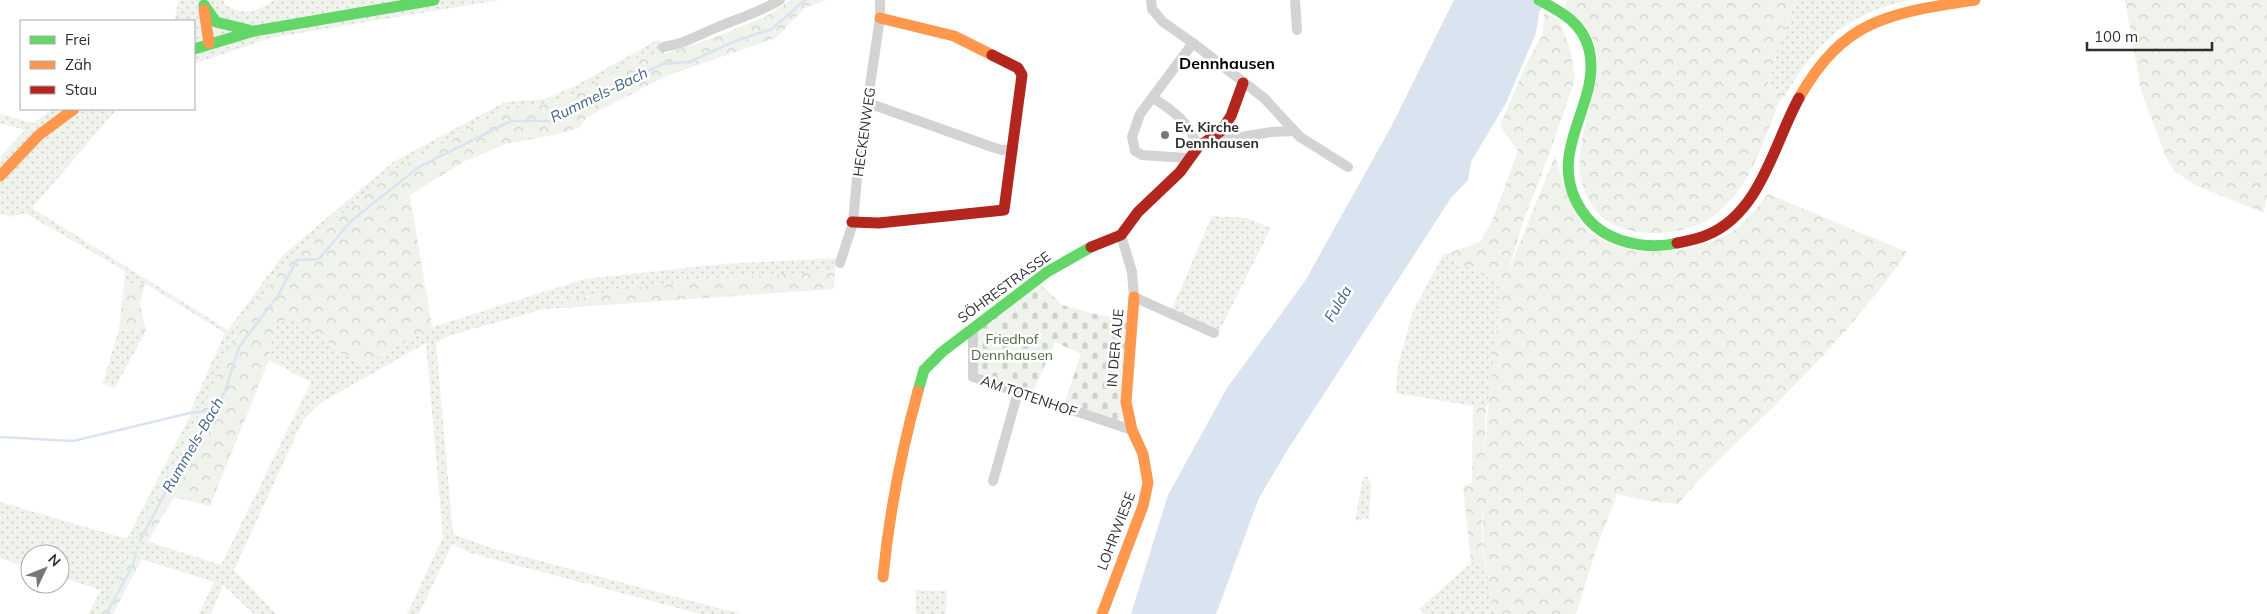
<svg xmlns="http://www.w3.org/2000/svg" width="2267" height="614" viewBox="0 0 2267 614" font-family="Mulish,sans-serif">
	<defs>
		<pattern id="green-dots" width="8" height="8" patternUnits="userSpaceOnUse" patternTransform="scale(1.25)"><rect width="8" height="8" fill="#eff3ec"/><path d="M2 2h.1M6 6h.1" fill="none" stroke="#cdd1cb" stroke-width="1.8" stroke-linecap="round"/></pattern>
		<pattern id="forest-crowns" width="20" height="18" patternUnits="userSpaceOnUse" patternTransform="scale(1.25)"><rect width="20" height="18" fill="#eff3ec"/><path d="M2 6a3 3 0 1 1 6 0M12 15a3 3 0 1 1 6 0" fill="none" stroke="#cdd1cb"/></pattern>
		<pattern id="cemetery-stones" width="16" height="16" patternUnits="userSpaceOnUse" patternTransform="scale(1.25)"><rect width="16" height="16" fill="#eff3ec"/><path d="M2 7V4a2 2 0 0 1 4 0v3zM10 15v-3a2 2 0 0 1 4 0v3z" fill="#cdd1cb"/></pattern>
	</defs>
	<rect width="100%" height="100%" fill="#fff"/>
	<!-- green -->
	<g fill="url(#green-dots)">
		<path d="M179,0H224L225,5C247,16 254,13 274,0H500L270,38L194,64V21H174Z"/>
		<path d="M1794,0H1910C1850,12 1816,42 1786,94L1767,86Z"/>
		<path d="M659,39L664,54L636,59L576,94L548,104L504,110L396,169L288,259L235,333L204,406L136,541L149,542L221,565L311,382L269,360C269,337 270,326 293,317L362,366L432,327L585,279L722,264L836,258L835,271L706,279L644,286L563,301L562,308L544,309L448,336L436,343L453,534L491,548L741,614H701L470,553L452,544L419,614H407L443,537L426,343L322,402L303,420L234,570L276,614H254L223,585L211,614H199L214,582L132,556L101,614H88L101,590L60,577V554H30V568L0,558V502L127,539L190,416L191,409L225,333L145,283L124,284L125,271L25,213L11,217L0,213V157L25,130L0,123V114L33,123L53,109H117L32,208L228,330L283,255L393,162L505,102L545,99L575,86Z"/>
		<path d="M1212,216L1247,218L1271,228L1218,333L1171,311Z"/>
		<path d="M1443,255L1503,285L1488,405L1473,406L1396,393L1398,366L1413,311Z"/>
		<path d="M119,329L146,331L114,389L103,383Z"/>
		<path d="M1367,476L1371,484L1369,518L1355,521L1363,477Z"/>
		<path d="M1471,563H1485L1495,614H1425L1419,609Z"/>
		<path d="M916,590L947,591L946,614H916Z"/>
	</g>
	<!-- forest -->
	<g fill="url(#forest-crowns)">
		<path d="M791,0H826L805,8L776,38L666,76L587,117L579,128L554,135L505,144L463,162L410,195L432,327L362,366L293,317C270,325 269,338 269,360L210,506L174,497L148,542L136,541L204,406L235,333L288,259L396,169L504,110L548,104L576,94L636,59L664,54L710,39L765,17Z"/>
		<path d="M1567,0H1794L1767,86L1786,94L1779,102C1755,165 1735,234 1653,233C1634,233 1612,228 1598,213C1548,155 1620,85 1590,33C1584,23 1572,14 1564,6Z"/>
		<path d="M2125,0H2267V196L2264,213L2195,185L2174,171L2166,157L2141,90Z"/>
		<path d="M1544,13L1559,19L1571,52L1575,79L1549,155L1524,219L1507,275L1555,156C1563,182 1569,208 1587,229C1618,263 1700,255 1734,230C1747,220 1758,207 1768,194L1907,252C1867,310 1819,362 1769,411C1738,442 1706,471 1678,504L1648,501L1617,494L1597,547L1576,614H1495C1491,594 1486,574 1484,554C1479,466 1491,372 1503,285L1443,255L1480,242L1492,221L1518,151L1500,126L1526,65L1543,34Z"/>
		<path d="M835,271L834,289L562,308L563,301L644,286L706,279Z"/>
		<path d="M145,283L140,303L146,331L119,329L124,284Z"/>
		<path d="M1486,405L1482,527L1484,563H1471L1463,486L1472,483L1473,406Z"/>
		<path d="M131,556L142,559L113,614H101Z"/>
	</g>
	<!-- cemetery -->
	<path fill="url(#cemetery-stones)" d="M1038,282L1062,305L1095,314L1128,320L1123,417L1117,422L1064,404L1081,354L1055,342L1033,392L975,372V329Z"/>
	<!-- water -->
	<path fill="#dae4f0" d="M1454,0H1545L1539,13L1536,33L1506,103L1471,162L1468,180L1451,198L1285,454L1259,498L1216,614H1131L1168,495L1227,388L1305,281L1391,127Z"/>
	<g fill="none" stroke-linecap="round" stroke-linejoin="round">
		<!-- stream -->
		<g stroke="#dae4f0" stroke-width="2.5">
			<path d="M0,437L73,441L190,413L215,410"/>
			<path d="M140,541L177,470L185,464L225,391L239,347L277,297L297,260L319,259L351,221L419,167L511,121H552L598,99L629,79L663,64L689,62L735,41L772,29L805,0"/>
			<path d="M106,614L133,565L136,552"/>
		</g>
		<!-- street -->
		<g stroke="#d3d3d3" stroke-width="10">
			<path d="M1151,0L1152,9L1163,22L1193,43L1264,98L1300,137L1348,167"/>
			<path d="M1295,0L1297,30"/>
			<path d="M663,47C686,43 692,38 713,29C736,19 758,13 780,0"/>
			<path d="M1153,98C1173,110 1190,124 1198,147"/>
			<path d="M868,103L992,147L1002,150L1013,149"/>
			<path d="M1206,143L1271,132L1294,131"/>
			<path d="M1187,158L1142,155L1135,151L1132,137L1140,114L1193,43"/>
			<path d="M1121,235L1132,272L1134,297L1214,333"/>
			<path d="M840,263L853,223L858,166L880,18V0"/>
			<path d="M973,328V377L1132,430"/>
			<path d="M993,481L1018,392"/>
		</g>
		<!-- fast -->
		<g stroke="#63d668" stroke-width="11">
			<path d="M1539,0C1561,12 1582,22 1589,49C1602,101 1549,146 1576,201C1582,213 1592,225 1603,232C1624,245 1654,249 1677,243"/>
			<path d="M204,5L216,22L249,30"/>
			<path d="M194,49L254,31L434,0"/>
			<path d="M918,391L924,370L942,352L1047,272L1091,247"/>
		</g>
		<!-- slow -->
		<g stroke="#ff974d" stroke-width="11">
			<path d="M204,10L209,43"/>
			<path d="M880,18L954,36L992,55"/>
			<path d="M1799,98C1844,18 1891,13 1975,0"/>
			<path d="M0,176L39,135L74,109"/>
			<path d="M883,577C889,514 901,453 918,391"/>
			<path d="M1102,614L1143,506L1148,483L1143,454L1132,430L1126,402L1134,297"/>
		</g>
		<!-- jam -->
		<g stroke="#b3261e" stroke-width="11">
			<path d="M852,222L879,223L1004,210L1022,75L1018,68L992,55"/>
			<path d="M1677,243C1687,241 1698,239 1707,235C1761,213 1774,143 1799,98"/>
			<path d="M1091,247L1121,235L1138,212L1180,172L1198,147L1221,131L1231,116L1243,83"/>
		</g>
	</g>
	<!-- markers -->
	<circle fill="#777" stroke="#fff" stroke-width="2" cx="1165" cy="135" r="5"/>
	<g text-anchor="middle" stroke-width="5" stroke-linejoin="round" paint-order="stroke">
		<!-- poi labels -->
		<g font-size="14" font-weight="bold" fill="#2e2e2e" stroke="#fff" text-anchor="start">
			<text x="1175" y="132">Ev. Kirche<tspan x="1175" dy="16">Dennhausen</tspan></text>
		</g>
		<!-- street labels -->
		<g font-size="14" fill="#2e2e2e" stroke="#fff">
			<text transform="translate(864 132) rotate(-82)" y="5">HECKENWEG</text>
			<text transform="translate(1004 287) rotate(-36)" y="5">SÖHRESTRASSE</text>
			<text transform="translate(1115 348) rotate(-85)" y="5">IN DER AUE</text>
			<text transform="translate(1029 396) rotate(19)" y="5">AM TOTENHOF</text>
			<text transform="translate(1116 531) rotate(-69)" y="5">LOHRWIESE</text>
		</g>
		<!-- park labels -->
		<g font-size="14" fill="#4c673e" stroke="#fff">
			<text x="1012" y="344">Friedhof<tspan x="1012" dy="16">Dennhausen</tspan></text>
		</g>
		<!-- water labels -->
		<g font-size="15" font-style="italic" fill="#41648b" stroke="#fff">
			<text transform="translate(599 95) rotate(-26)" y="5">Rummels-Bach</text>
			<text transform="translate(1338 304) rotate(-59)" y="5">Fulda</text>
			<text transform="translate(193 445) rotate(-60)" y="5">Rummels-Bach</text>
		</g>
		<!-- quarter labels -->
		<g font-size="16" font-weight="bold" fill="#000" stroke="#fff">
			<text x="1227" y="69">Dennhausen</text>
		</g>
	</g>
	<!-- legend -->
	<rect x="20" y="20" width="175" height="90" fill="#ffffff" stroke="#ababab"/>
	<rect x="30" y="36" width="25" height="8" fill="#63d668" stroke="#ababab"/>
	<text x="65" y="45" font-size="15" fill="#2e2e2e">Frei</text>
	<rect x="30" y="61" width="25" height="8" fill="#ff974d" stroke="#ababab"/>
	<text x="65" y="70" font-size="15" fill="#2e2e2e">Zäh</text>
	<rect x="30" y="86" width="25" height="8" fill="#b3261e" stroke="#ababab"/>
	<text x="65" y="95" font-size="15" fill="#2e2e2e">Stau</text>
	<!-- north arrow -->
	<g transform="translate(45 569) rotate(47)"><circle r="24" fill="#ffffff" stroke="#ababab"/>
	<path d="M0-4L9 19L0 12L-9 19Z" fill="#777777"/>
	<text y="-8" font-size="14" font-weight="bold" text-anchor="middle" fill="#2e2e2e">N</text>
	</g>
	<!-- scale -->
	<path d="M2087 42v8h125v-8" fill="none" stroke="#2e2e2e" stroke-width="2.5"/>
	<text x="2094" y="42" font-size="15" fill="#2e2e2e" stroke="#ffffff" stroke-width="4" paint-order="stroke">100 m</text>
</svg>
